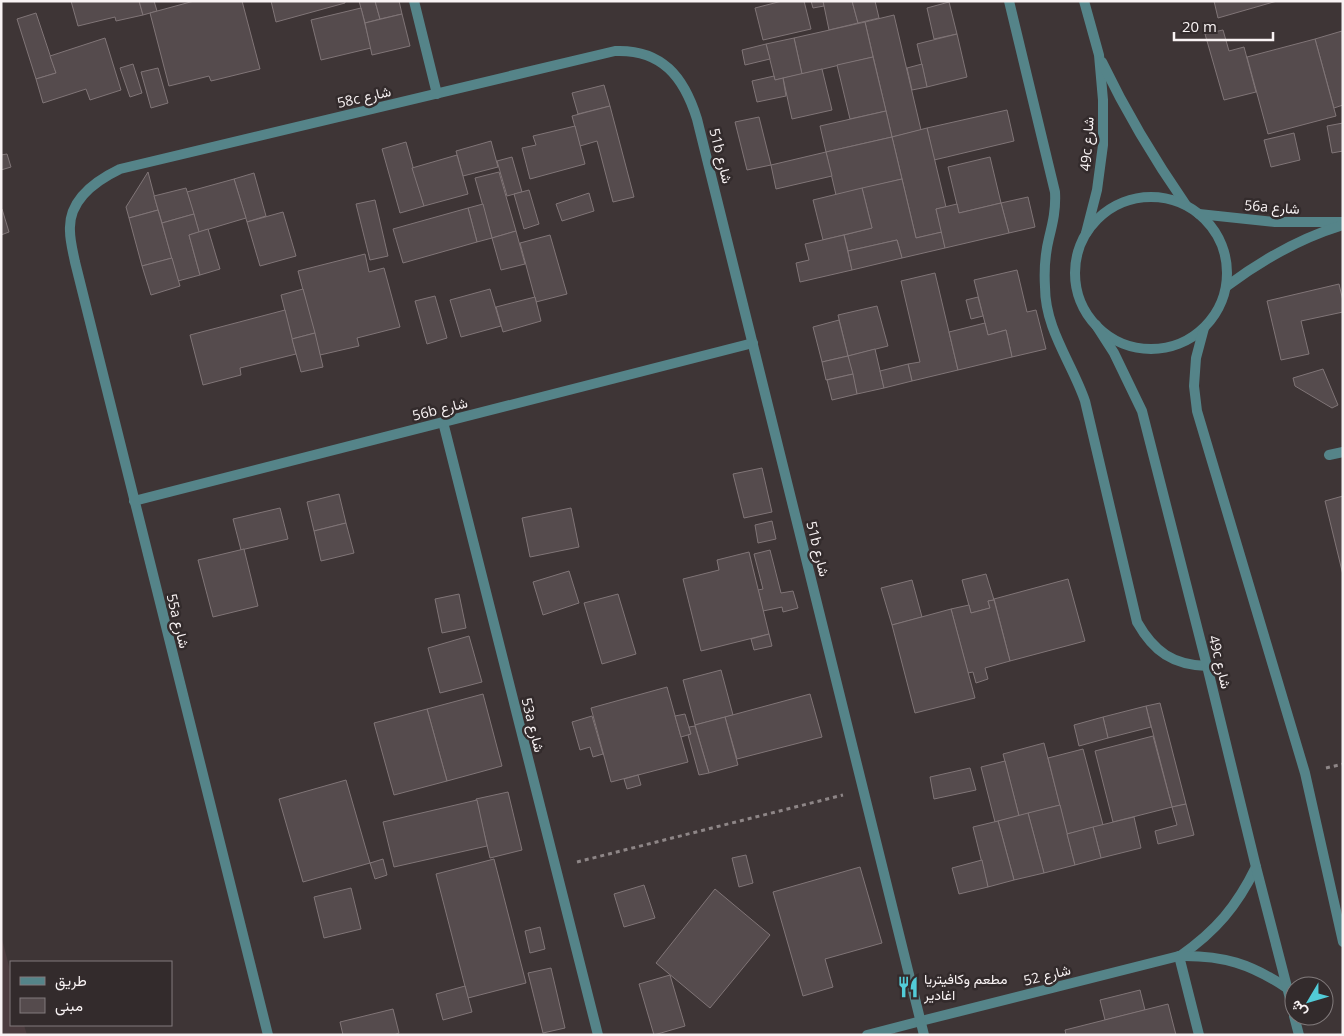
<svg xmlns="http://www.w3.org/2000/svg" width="1344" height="1036" viewBox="0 0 1344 1036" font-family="'Open Sans',Vazirmatn,sans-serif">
	<rect width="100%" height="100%" fill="#3e3536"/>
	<!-- built -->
	<path fill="#4c3c3f" d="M1,935L11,974V1025H24L27,1035H1Z"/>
	<!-- building -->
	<g fill="#554b4d" stroke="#807577">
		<path d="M71,1H139L143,15L116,21L115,17L78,26Z"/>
		<path d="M139,1H154L157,11L143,15Z"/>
		<path d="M194,1H242L260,69L211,81L209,76L169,86L150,13Z"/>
		<path d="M271,1H345V3L276,22Z"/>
		<path d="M359,1H375L380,19L365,23Z"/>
		<path d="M375,1H399L402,14L380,19Z"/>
		<path d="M782,1H804L811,29L763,40L755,8Z"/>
		<path d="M811,1H823L824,6L813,8Z"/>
		<path d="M823,1H852L858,23L829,30Z"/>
		<path d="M852,1H875L879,18L858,23Z"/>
		<path d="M1214,1H1277L1218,18Z"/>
		<path d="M949,2L957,34L934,39L927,8Z"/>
		<path d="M361,8L371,48L321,60L311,20Z"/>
		<path d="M36,13L56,73L36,79L17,19Z"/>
		<path d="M402,14L410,46L372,55L365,23Z"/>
		<path d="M894,15L921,130L892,137L865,22Z"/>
		<path d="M865,22L873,57L802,74L794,38Z"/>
		<path d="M1223,30L1229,51L1244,47L1256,92L1224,100L1205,34Z"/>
		<path d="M1342,31L1343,105L1334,108L1315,39Z"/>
		<path d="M957,34L967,77L927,87L917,44Z"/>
		<path d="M105,38L121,90L90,100L86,89L43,103L36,79L56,73L50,56Z"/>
		<path d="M794,38L802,74L775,80L766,44Z"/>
		<path d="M1315,39L1336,116L1268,134L1247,57Z"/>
		<path d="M766,44L770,59L745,65L742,50Z"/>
		<path d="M873,57L886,111L850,119L837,65Z"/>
		<path d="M133,64L142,93L130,97L120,68Z"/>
		<path d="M922,64L927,87L912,90L907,68Z"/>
		<path d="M158,68L168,103L151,108L141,72Z"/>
		<path d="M822,69L832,110L792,119L783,78Z"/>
		<path d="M774,76L775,80L783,78L786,96L757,102L752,81Z"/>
		<path d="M604,85L610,106L578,114L572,93Z"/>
		<path d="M610,106L634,197L613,202L597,141L580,146L572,116Z"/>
		<path d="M1007,110L1014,141L934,160L927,128Z"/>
		<path d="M886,111L892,137L826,152L820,126Z"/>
		<path d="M759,117L771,165L747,170L735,122Z"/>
		<path d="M1343,123V151L1332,153L1327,126Z"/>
		<path d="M575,126L585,164L530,179L522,148L536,145L533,136Z"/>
		<path d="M927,128L946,207L936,209L942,232L916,238L892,137Z"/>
		<path d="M1294,133L1300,160L1271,167L1264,140Z"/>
		<path d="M892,137L902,179L836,195L826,152Z"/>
		<path d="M491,141L498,167L463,176L456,151Z"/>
		<path d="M406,142L424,206L400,213L382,149Z"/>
		<path d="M826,152L832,176L776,189L771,165Z"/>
		<path d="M7,154L11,167L1,170V155Z"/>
		<path d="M457,155L468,194L424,206L412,168Z"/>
		<path d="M512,157L522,192L507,196L497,161Z"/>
		<path d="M990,157L1001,203L959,213L948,167Z"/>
		<path d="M148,172L158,210L129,218L126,207Z"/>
		<path d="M499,172L516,231L492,238L475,178Z"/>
		<path d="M254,173L266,216L247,222L234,179Z"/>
		<path d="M234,179L246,218L199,232L187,192Z"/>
		<path d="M902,179L916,238L942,232L945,248L902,258L897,240L848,251L844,235L872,228L862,188Z"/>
		<path d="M186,188L194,214L162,223L154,196Z"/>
		<path d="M862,188L872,228L823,240L813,200Z"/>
		<path d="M529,190L539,224L524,229L514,194Z"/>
		<path d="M589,193L594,211L562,221L556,204Z"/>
		<path d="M1028,197L1035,227L1009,233L1001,203Z"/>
		<path d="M375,200L388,256L370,260L356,204Z"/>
		<path d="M1001,203L1009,233L945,248L936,209L957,204L959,213Z"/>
		<path d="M483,204L492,238L477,242L468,208Z"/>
		<path d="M468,208L477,242L403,263L393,229Z"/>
		<path d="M2,209L9,232L1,235V210Z"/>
		<path d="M158,210L172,258L142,266L129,218Z"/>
		<path d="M283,212L296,256L260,266L247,222Z"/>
		<path d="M194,214L199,232L189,235L200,275L178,281L162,223Z"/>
		<path d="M208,229L220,269L200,275L189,235Z"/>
		<path d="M516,231L525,264L501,270L492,238Z"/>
		<path d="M550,235L567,294L536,302L520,243Z"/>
		<path d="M844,235L852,270L800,282L796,263L809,260L805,244Z"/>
		<path d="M897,240L902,258L852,270L848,251Z"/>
		<path d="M365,254L369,272L384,268L400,327L357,338L359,346L320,355L298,271Z"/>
		<path d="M172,258L180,286L151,295L142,266Z"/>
		<path d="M1017,270L1027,312L1036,310L1046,349L1012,357L1006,330L988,335L974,280Z"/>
		<path d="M935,273L958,370L912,381L908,364L920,362L901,281Z"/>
		<path d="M1339,284L1343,301V312L1301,321L1309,354L1281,360L1267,301Z"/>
		<path d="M303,289L315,333L292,339L281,295Z"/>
		<path d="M490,289L501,326L461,337L450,300Z"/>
		<path d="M435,296L447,338L427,344L415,301Z"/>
		<path d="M535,297L541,321L503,332L496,307Z"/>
		<path d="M978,297L983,316L971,319L966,300Z"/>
		<path d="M877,306L888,346L848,356L838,315Z"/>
		<path d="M285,310L296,354L240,368L241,375L203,385L190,335Z"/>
		<path d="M839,320L848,356L822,362L813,327Z"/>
		<path d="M985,323L988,335L1006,330L1012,357L958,370L949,332Z"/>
		<path d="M315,333L323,367L301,372L292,339Z"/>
		<path d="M875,349L884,388L857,394L848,356Z"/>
		<path d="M848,356L853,374L826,380L822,362Z"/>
		<path d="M908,364L912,381L884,388L880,371Z"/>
		<path d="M1323,369L1338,405L1332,408L1295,386L1293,378Z"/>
		<path d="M853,374L857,394L832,400L827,380Z"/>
		<path d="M762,468L772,512L744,518L733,474Z"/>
		<path d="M339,494L346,523L314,531L307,502Z"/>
		<path d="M1343,496V575L1325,501Z"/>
		<path d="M280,508L288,539L241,550L233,519Z"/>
		<path d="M571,508L579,547L530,557L522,518Z"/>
		<path d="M772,521L776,539L758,543L755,525Z"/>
		<path d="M346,523L354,553L321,561L314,531Z"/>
		<path d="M244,549L258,606L213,617L198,560Z"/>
		<path d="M770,550L781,593L793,591L798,608L783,612L782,607L763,611L758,590L763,589L754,554Z"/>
		<path d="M749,552L769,634L701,651L683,579L719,570L717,560Z"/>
		<path d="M569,571L579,603L543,615L533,582Z"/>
		<path d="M986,574L994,600L988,601L990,608L971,613L962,580Z"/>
		<path d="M1068,579L1085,641L1010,661L994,599Z"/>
		<path d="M912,580L922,617L892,625L881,588Z"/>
		<path d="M459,594L466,628L442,633L435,599Z"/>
		<path d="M618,594L636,654L602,664L584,603Z"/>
		<path d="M994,600L1010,661L985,668L988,679L976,683L973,672L968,673L951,609L969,605L971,613L990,608L988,601Z"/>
		<path d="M951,609L975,698L915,713L892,625Z"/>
		<path d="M769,634L772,646L754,650L751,639Z"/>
		<path d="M469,636L482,682L440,693L428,648Z"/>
		<path d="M721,670L733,715L695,725L683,680Z"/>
		<path d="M667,687L688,762L611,782L591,708Z"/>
		<path d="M483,694L502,766L447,781L427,709Z"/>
		<path d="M810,694L822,737L737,759L725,717Z"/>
		<path d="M1160,703L1186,804L1172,807L1146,706Z"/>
		<path d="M1146,706L1151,727L1108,738L1103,717Z"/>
		<path d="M427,709L447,781L394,795L374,723Z"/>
		<path d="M685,714L691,734L681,737L675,716Z"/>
		<path d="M592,716L603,754L593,757L590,747L580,750L572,722Z"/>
		<path d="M725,717L738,765L709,773L695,725Z"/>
		<path d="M1103,717L1108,738L1079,746L1074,725Z"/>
		<path d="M695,726L709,773L699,775L688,735L691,734L689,727Z"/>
		<path d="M1153,736L1172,807L1113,822L1095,751Z"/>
		<path d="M1044,743L1060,805L1019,816L1003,754Z"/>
		<path d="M1083,749L1103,825L1067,834L1048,758Z"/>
		<path d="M1005,761L1019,816L995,822L981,767Z"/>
		<path d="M970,768L976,790L934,799L930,777Z"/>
		<path d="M638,775L641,785L627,789L624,779Z"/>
		<path d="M346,780L370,863L303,882L279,799Z"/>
		<path d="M508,792L522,850L490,858L476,799Z"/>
		<path d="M477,800L487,846L394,867L383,822Z"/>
		<path d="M1186,804L1194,835L1158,844L1155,831L1177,825L1172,807Z"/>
		<path d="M1060,805L1075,865L1044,873L1028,813Z"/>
		<path d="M1028,813L1044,873L1014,880L998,821Z"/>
		<path d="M1134,817L1141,848L1101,858L1093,827Z"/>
		<path d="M998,821L1014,880L988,887L973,827Z"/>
		<path d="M1093,827L1101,858L1075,865L1067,834Z"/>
		<path d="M746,855L753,883L739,887L732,858Z"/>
		<path d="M383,859L387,875L375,879L370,863Z"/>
		<path d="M494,859L526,983L468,998L436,874Z"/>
		<path d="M982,860L988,887L959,894L952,868Z"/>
		<path d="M860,867L882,943L825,959L833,987L803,996L773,892Z"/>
		<path d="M644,885L655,918L624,927L614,894Z"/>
		<path d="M351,888L361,929L324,938L314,897Z"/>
		<path d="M715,889L770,935L710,1008L656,963Z"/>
		<path d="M540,927L545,949L530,953L525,931Z"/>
		<path d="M551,968L565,1028L543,1033L528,973Z"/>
		<path d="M670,975L685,1026L654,1035L639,984Z"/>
		<path d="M465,986L472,1012L443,1020L436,994Z"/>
		<path d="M1140,990L1145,1010L1105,1020L1100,1000Z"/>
		<path d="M1168,1004L1176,1035H1066L1065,1030Z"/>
		<path d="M393,1009L399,1033L394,1035H343L340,1022Z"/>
	</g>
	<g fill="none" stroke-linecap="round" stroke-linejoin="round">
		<!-- path -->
		<g stroke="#8e8687" stroke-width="3" stroke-dasharray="4 4" stroke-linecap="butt">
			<path d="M1326,768L1343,764"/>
			<path d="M577,862L843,795"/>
		</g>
		<!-- service -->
		<g stroke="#558489" stroke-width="10">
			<path d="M414,1L437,94"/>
			<path d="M1009,1L1055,192C1056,209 1053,222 1049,238C1045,254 1044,270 1045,287C1045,329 1072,363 1085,401L1137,622C1154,652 1173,665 1207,666"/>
			<path d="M1179,956L1199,1035"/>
			<path d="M867,1035L921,1021"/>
		</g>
		<!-- minor -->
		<g stroke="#558489" stroke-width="10">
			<path d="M1084,1L1099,55L1103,100V145L1097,190L1086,233"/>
			<path d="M1102,62C1126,112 1154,159 1186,205"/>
			<path d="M1199,214L1275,222H1343"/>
			<path d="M1227,286C1262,260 1298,239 1340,226"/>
			<path d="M443,422L598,1035"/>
			<path d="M1329,455L1343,452"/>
			<path d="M134,501L753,343"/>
			<path d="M1180,956C1216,931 1237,906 1256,867"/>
			<path d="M921,1021L1179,956C1223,955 1251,964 1287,988"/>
			<path d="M268,1035L75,262C73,252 70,241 70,231C68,200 95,181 120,169L615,51C662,49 684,77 697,119L924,1035"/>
		</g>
		<!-- tertiary -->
		<g stroke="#558489" stroke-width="10">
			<circle cx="1151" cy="273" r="76"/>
			<path d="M1096,325L1114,353L1142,411L1207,666L1256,867L1294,1014"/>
			<path d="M1204,328L1196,358L1194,386L1197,411L1305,773L1343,942"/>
			<path d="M1294,1016L1299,1035"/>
		</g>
	</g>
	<!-- icons -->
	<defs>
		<g id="restaurant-bare" transform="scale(1.725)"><path d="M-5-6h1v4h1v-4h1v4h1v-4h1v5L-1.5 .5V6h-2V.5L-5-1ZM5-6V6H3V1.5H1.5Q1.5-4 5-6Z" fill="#52cbd7" stroke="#332b2c" stroke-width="2.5" paint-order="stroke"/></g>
	</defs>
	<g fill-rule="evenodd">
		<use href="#restaurant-bare" x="908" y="987"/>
	</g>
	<g text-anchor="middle" stroke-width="5" stroke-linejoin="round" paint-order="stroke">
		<!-- street labels -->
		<g font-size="14" fill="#f9f3f4" stroke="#332b2c">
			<text transform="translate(364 97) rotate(-13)" y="5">58c شارع</text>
			<text transform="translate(1087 144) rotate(-86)" y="5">49c شارع</text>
			<text transform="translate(721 156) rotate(76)" y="5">51b شارع</text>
			<text transform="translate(1272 207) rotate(4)" y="5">56a شارع</text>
			<text transform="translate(440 409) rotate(-14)" y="5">56b شارع</text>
			<text transform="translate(818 549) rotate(76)" y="5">51b شارع</text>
			<text transform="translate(178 621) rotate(76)" y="5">55a شارع</text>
			<text transform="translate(1220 662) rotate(76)" y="5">49c شارع</text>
			<text transform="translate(533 725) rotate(76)" y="5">53a شارع</text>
			<text transform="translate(1047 975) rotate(-14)" y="5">شارع 52</text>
		</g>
		<!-- poi labels -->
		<g font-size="14" fill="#f9f3f4" stroke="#332b2c" text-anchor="start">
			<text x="924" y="984">مطعم وكافيتريا<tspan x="924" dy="16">اغادير</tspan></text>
		</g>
	</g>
	<!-- border -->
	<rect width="1344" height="1036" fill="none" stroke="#f9f3f4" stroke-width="5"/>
	<!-- legend -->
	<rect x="10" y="961" width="162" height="65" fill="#332b2c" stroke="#827b7c"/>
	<rect x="20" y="977" width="25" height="8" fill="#558489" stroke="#827b7c"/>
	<text x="55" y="986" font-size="15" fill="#f9f3f4">طريق</text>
	<rect x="20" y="998" width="25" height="15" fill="#554b4d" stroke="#827b7c"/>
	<text x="55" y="1011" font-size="15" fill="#f9f3f4">مبنى</text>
	<!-- north arrow -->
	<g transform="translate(1309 1001) rotate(232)"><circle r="24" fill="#332b2c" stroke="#827b7c"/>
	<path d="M0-4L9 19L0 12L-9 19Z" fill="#52cbd7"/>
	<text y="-8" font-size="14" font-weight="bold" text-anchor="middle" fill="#f9f3f4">ش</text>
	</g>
	<!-- scale -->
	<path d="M1174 32v8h99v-8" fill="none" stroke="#f9f3f4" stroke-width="2.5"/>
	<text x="1182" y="32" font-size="15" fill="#f9f3f4" stroke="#332b2c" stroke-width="4" paint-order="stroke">20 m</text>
</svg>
